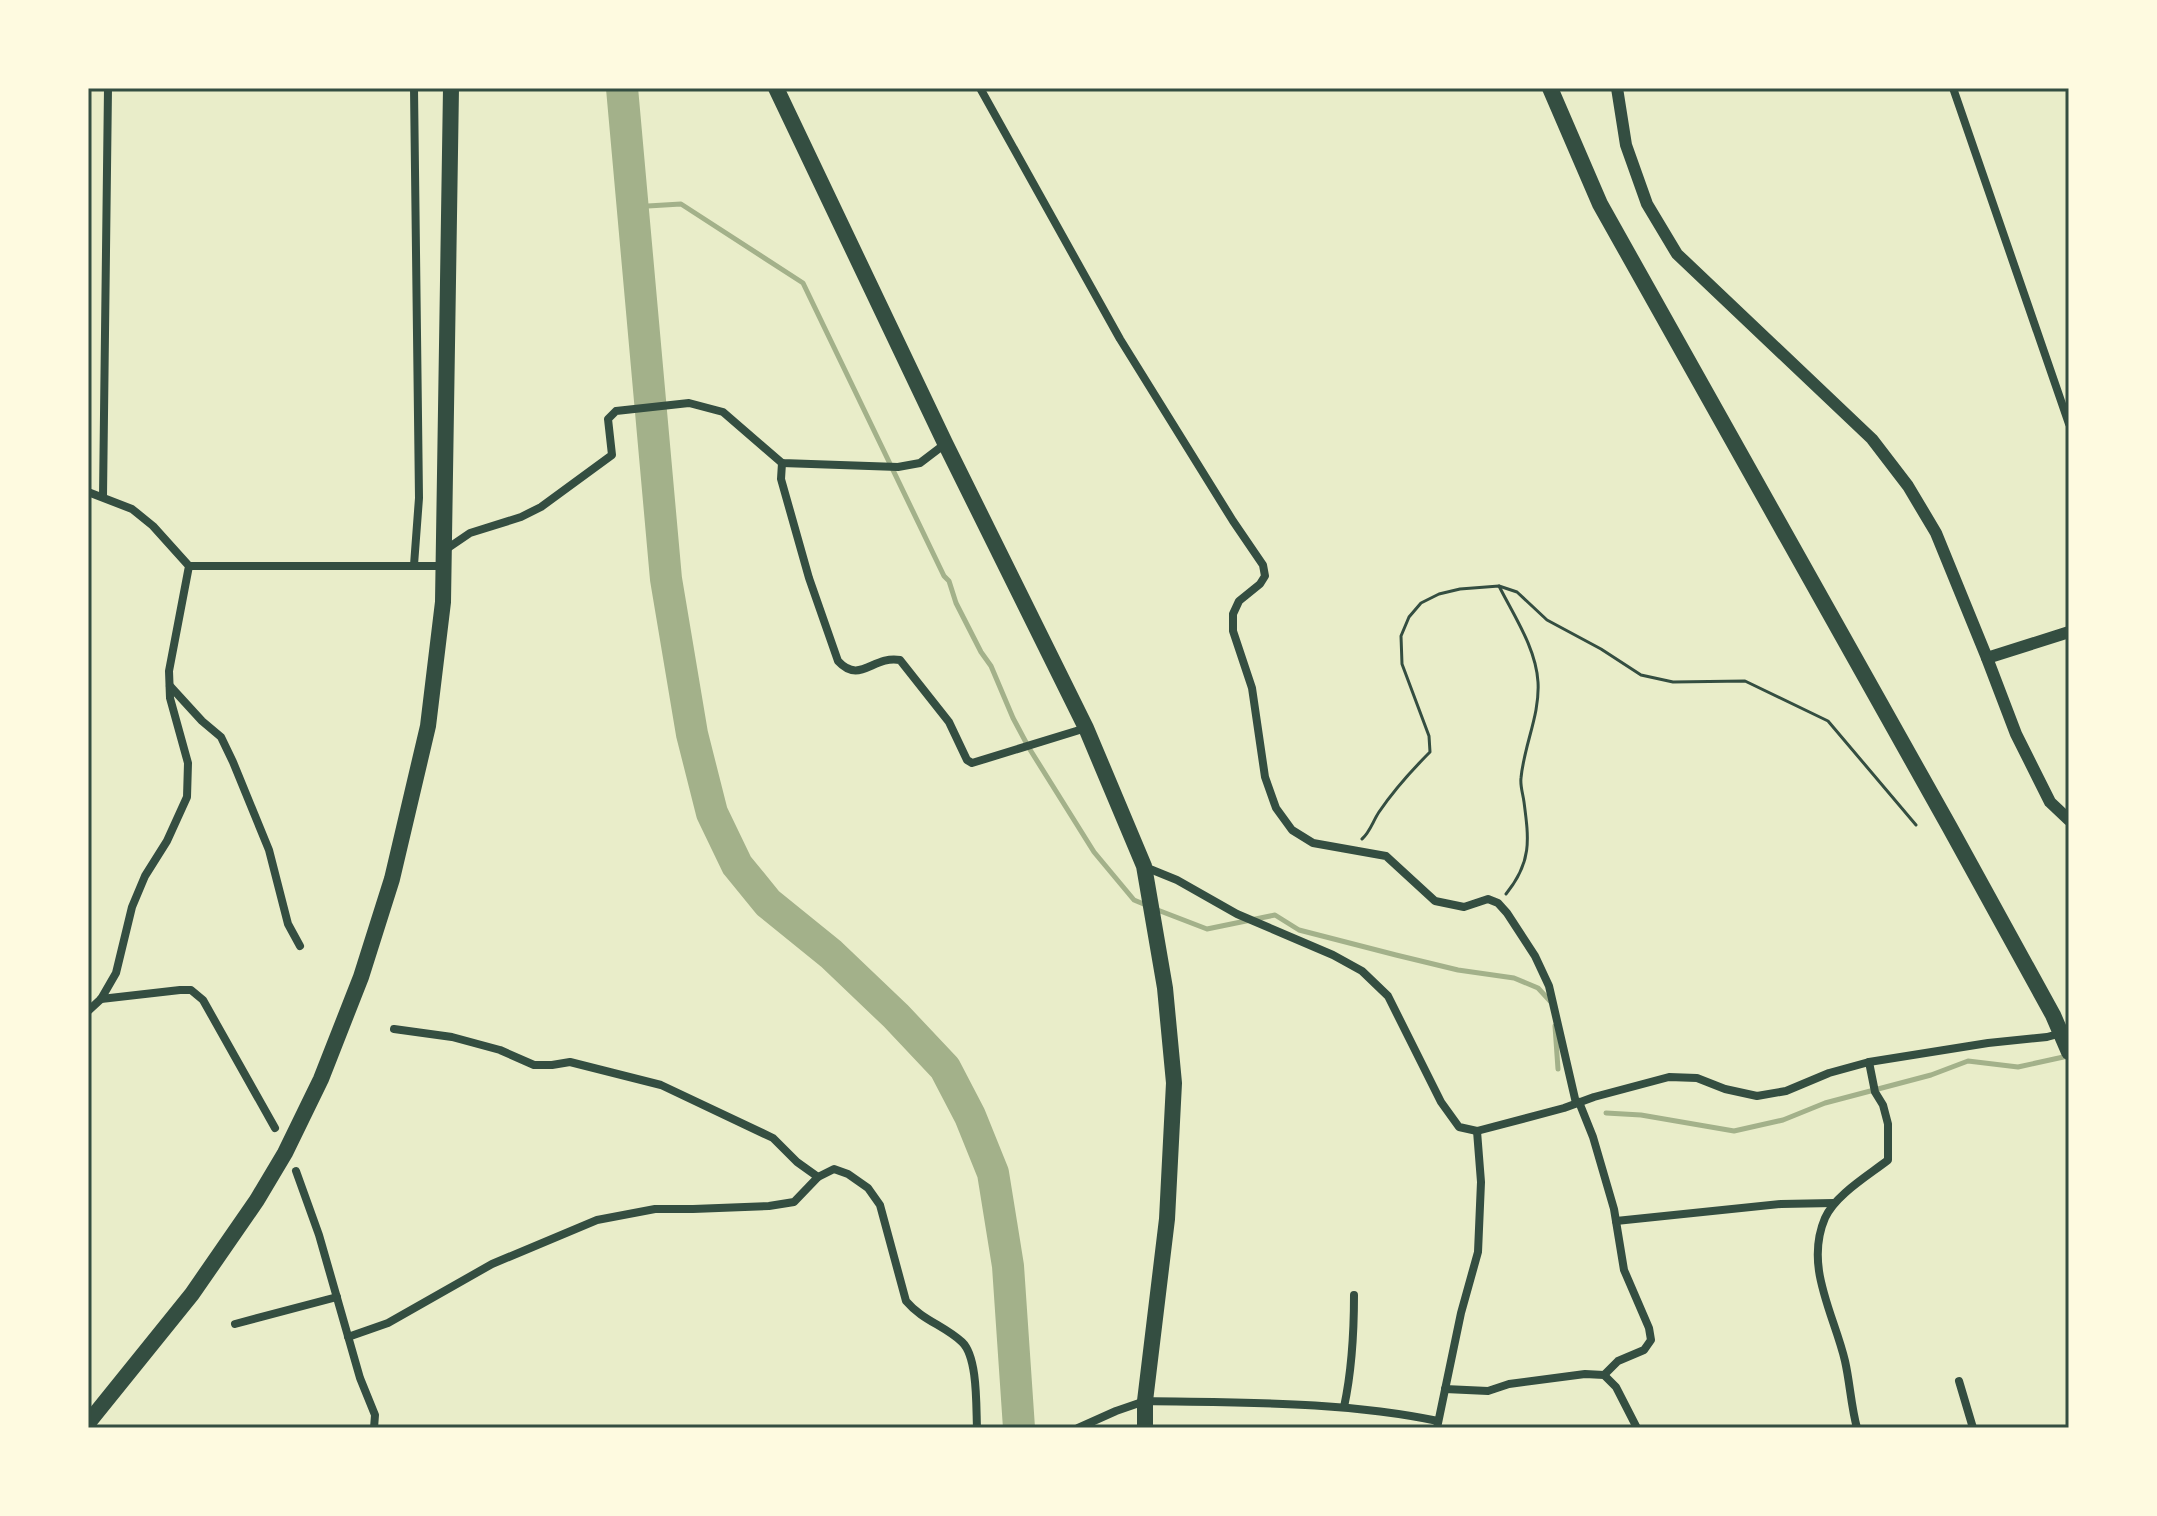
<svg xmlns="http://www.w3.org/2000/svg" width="2157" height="1516" viewBox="0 0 2157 1516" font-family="'Open Sans',sans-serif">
	<rect width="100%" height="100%" fill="#e9edc9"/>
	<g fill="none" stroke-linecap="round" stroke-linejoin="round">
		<!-- stream -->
		<g stroke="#a3b18a" stroke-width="5">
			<path d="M631,207L681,204L803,283L944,576L949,581L956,603L981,652L991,666L1013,718L1029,748L1094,852L1134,900L1146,905"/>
			<path d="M1155,909L1207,929L1275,915L1299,930L1396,955L1458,970L1514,978L1538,988L1550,1001"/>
			<path d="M1555,1026L1558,1069"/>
			<path d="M1606,1113L1641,1115L1734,1131L1783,1120L1825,1103L1931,1075L1968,1061L2018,1067L2068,1056"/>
		</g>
		<!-- river -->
		<path stroke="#a3b18a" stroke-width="32" d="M622,88L666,579L692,734L712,813L737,865L768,903L831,954L896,1016L945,1068L970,1116L993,1173L1008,1266L1019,1428"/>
		<!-- path -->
		<g stroke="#344e41" stroke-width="3">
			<path d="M1499,586C1514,616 1536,648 1538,682C1540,715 1524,745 1521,778C1520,786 1523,794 1524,802C1529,840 1532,862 1506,894"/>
			<path d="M1362,839C1370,832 1373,821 1379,812C1394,790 1412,770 1430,752L1429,736L1402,664L1401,636L1409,617L1421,603L1439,594L1460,589L1499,586L1517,592L1547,620L1601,649L1641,675L1673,682L1745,681L1828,721L1916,825"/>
		</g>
		<!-- minor -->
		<g stroke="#344e41" stroke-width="8">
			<path d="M414,88L419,498L414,565"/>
			<path d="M980,88L1120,339L1233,521L1263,565L1265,576L1260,584L1239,601L1233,614V631L1252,688L1265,777L1276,808L1292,830L1313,843L1386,856L1435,901L1464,907L1488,899L1498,903L1507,913L1535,956L1549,986L1576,1103"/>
			<path d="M1953,88L2069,424"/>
			<path d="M782,463L781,479L809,578L838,661C860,685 873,655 900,660L949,722L967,760L972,763L1086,728"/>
			<path d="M88,492L132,509L153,526L189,566L169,671L170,698L188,763L187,797L167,841L145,876L132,907L116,973L101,999L88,1011"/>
			<path d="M103,496L108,88"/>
			<path d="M445,550L470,533L521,517L541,507L612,455L608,419L616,411L689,403L723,412L782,463L898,467L920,463L945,444"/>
			<path d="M189,566H443"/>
			<path d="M170,686L202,721L221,737L233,762L269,850L288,924L300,946"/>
			<path d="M1145,867L1177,880L1237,914L1333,955L1362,971L1388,996L1441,1102L1459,1127L1477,1131L1564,1108L1594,1097L1669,1077L1697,1078L1725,1089L1757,1096L1786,1091L1829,1073L1869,1062L1988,1043L2047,1037L2069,1031"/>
			<path d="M101,999L180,990H191L203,1000L275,1128"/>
			<path d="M394,1029L452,1037L500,1050L534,1065H552L570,1062L661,1085L773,1138L797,1162L818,1177"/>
			<path d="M1579,1102L1593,1137L1614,1209L1624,1270L1649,1328L1651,1340L1644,1350L1618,1361L1604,1375"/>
			<path d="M296,1171L319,1235L360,1378L375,1415L374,1428"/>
			<path d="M1616,1221L1781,1204L1834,1203"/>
			<path d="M235,1324L337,1297"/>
			<path d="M348,1337L388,1323L492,1264L597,1220L655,1209H693L769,1206L794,1202L818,1177L834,1169L848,1174L868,1188L880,1205L906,1301C922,1320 945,1326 962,1342C978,1357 976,1407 977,1428"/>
			<path d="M1959,1381L1973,1428"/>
			<path d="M1445,1389L1488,1391L1509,1384L1585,1374L1604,1375L1616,1387L1637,1428"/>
			<path d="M1344,1407C1352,1370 1354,1333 1354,1295"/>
			<path d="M1078,1428L1116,1411L1145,1401C1243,1403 1342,1401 1438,1421"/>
			<path d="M1437,1428L1461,1313L1478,1252L1481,1182L1477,1131"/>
			<path d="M1857,1428C1851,1406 1850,1383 1845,1361C1834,1314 1804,1267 1825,1218C1835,1195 1869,1175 1888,1160V1124L1883,1105L1875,1092L1869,1062"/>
		</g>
		<!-- tertiary -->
		<g stroke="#344e41" stroke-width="12">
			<path d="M1617,88L1626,145L1647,204L1677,254L1872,439L1908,486L1936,533L1987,658L2016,734L2050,802L2069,820"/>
			<path d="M1987,658L2069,632"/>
		</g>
		<!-- primary -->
		<g stroke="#344e41" stroke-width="16">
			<path d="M776,88L945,443L1086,728L1144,866L1165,988L1174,1083L1167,1219L1145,1401V1428"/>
			<path d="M88,1423L192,1294L257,1200L285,1153L321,1079L361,977L392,879L428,726L443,602L451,88"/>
		</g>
		<!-- trunk -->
		<path stroke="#344e41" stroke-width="16" d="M1550,88L1600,204L1949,826L2053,1015L2069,1052"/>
	</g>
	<!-- border -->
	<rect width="2157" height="1516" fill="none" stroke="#fefae0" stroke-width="180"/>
	<rect x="90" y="90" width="1977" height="1336" fill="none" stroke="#344e41" stroke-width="3"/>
</svg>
